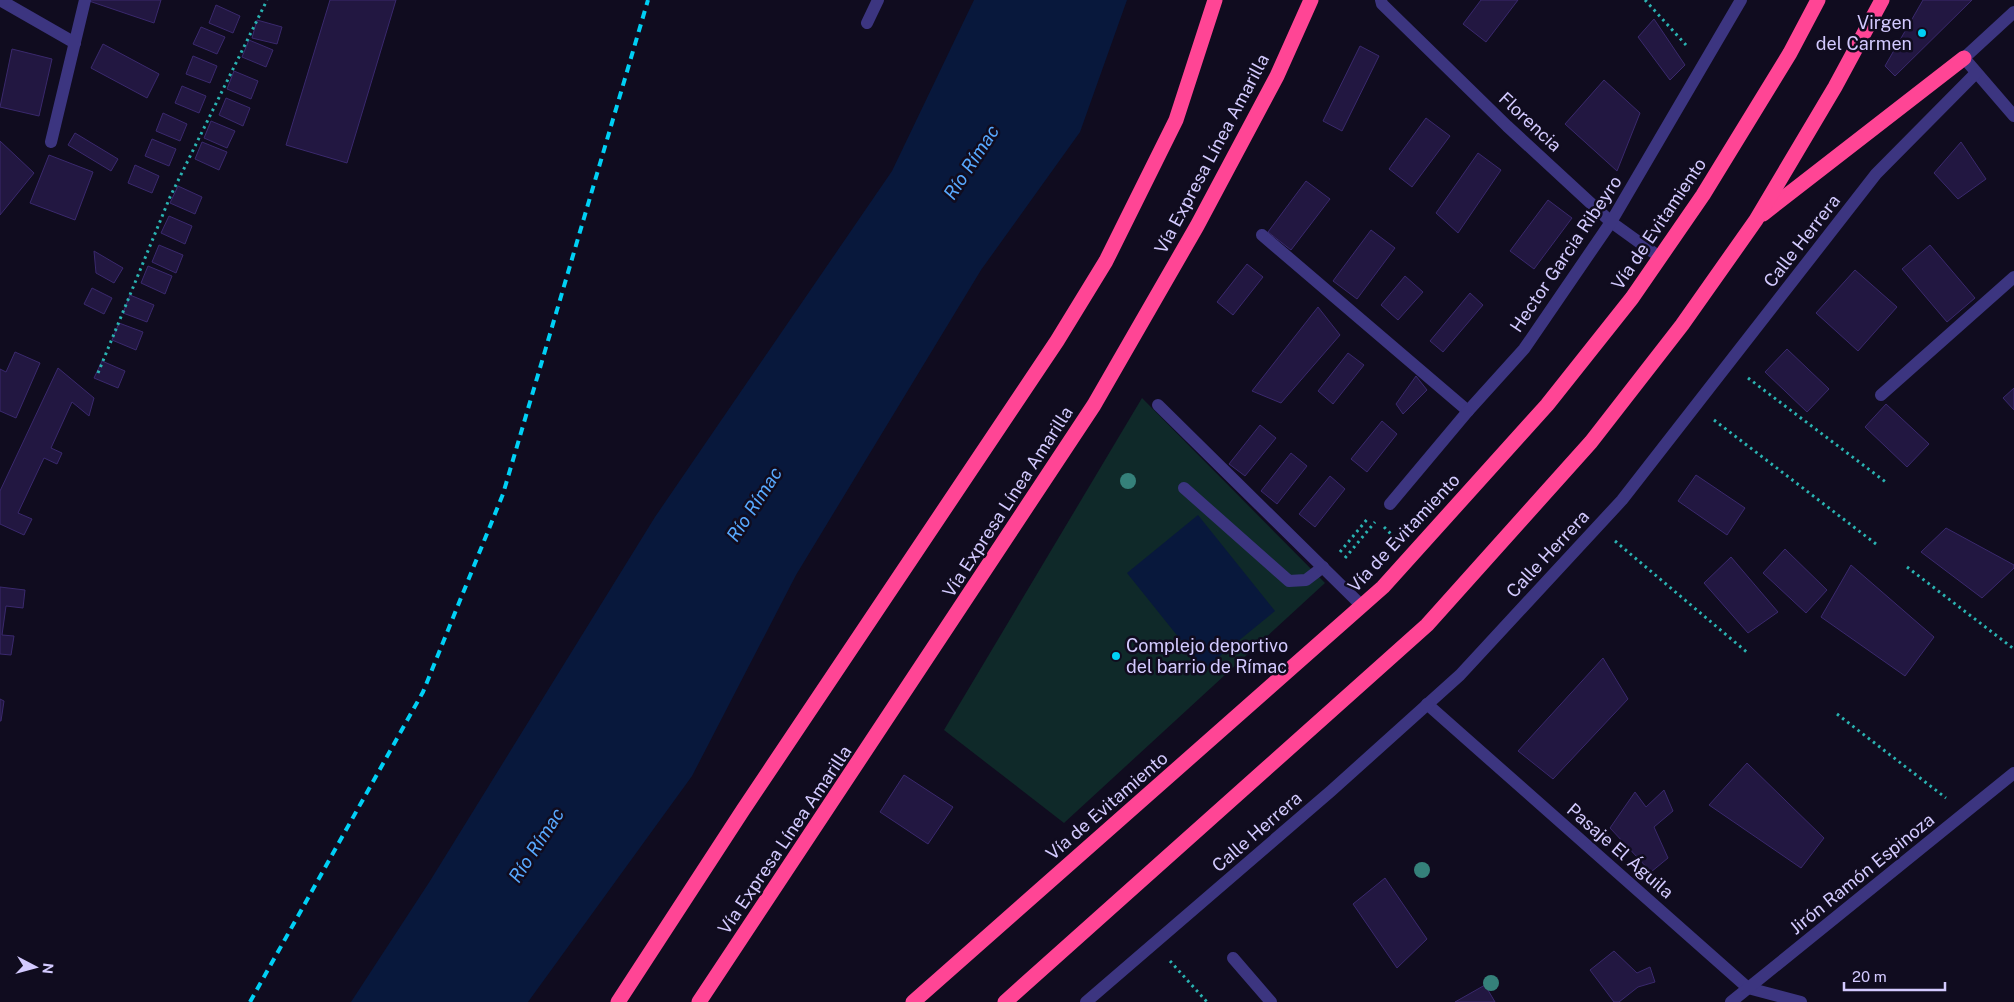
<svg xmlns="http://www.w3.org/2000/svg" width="2014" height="1002" viewBox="0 0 2014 1002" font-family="'Public Sans',sans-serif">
	<rect width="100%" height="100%" fill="#100c1f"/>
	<!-- green -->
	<path fill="#0f2929" d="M1142,398L1325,583L1064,823L944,730Z"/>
	<!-- water -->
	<g fill="#08183c">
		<path d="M974,0H1127L1080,132L981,270L796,575L692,776L528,1002H351L430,881L655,517L892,171Z"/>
		<path d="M1198,515L1275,611L1204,669L1127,573Z"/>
	</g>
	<!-- building -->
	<g fill="#221741" stroke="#3a296d">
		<path d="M86,0H161L154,23Z"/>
		<path d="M330,0H396L347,163L286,145Z"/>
		<path d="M1481,0H1518L1486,42L1463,24Z"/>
		<path d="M1923,0H1972L1895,76L1885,66Z"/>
		<path d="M216,5L240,16L233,33L209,23Z"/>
		<path d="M1654,19L1685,65L1670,80L1638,37Z"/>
		<path d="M257,20L282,27L277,44L252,38Z"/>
		<path d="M201,27L225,37L217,54L193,44Z"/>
		<path d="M249,40L273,50L266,67L242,57Z"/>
		<path d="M103,44L159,74L147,98L91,68Z"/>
		<path d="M1360,46L1379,56L1342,131L1323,121Z"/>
		<path d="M12,49L52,59L39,116L0,107Z"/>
		<path d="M193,56L217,66L210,83L186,74Z"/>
		<path d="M234,71L258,81L251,99L227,89Z"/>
		<path d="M1604,80L1640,113L1617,171L1565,124Z"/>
		<path d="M182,86L206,96L199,113L175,103Z"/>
		<path d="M226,98L250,108L243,126L219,115Z"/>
		<path d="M163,113L187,124L180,141L156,131Z"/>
		<path d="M1426,118L1450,136L1412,187L1389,169Z"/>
		<path d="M211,121L235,131L227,148L204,138Z"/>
		<path d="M75,133L118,159L111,171L68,145Z"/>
		<path d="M152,139L176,149L169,166L145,156Z"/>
		<path d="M0,141L34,173L0,215Z"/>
		<path d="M202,142L227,152L219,170L195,159Z"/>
		<path d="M1961,142L1986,179L1958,199L1934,173Z"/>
		<path d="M1478,153L1501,170L1458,233L1436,213Z"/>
		<path d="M49,155L93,172L75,220L30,203Z"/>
		<path d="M135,165L159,176L152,193L128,183Z"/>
		<path d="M1306,181L1330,199L1291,250L1268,232Z"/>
		<path d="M178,186L202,197L195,214L170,203Z"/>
		<path d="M1548,200L1572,218L1534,269L1510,251Z"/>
		<path d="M169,216L192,226L185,244L161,233Z"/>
		<path d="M1371,230L1395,248L1357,299L1333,281Z"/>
		<path d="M159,245L183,255L176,273L152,262Z"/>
		<path d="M1930,245L1975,298L1947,322L1902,269Z"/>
		<path d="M94,251L123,268L114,283L96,273Z"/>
		<path d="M1247,264L1263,277L1233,315L1217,302Z"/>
		<path d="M148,266L172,276L165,294L141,283Z"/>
		<path d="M1855,270L1897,307L1858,351L1816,313Z"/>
		<path d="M1405,276L1423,292L1398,320L1381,305Z"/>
		<path d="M92,288L112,298L104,314L84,304Z"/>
		<path d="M1470,293L1483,305L1443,352L1430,341Z"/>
		<path d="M130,295L154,305L147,322L123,313Z"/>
		<path d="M1318,307L1340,335L1281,403L1252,391Z"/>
		<path d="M119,323L143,332L136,350L112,340Z"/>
		<path d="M1787,349L1829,389L1807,412L1765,372Z"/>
		<path d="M15,352L40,363L16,418L0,411V369L6,372Z"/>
		<path d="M1348,353L1364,365L1333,404L1318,391Z"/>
		<path d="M102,361L125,371L118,388L94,378Z"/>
		<path d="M58,368L94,398L89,416L72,402L51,448L62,453L57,464L44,458L18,513L32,519L24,535L0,524V491Z"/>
		<path d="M1416,376L1427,390L1403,414L1396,404Z"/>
		<path d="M2014,388V410L2003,398Z"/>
		<path d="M1886,404L1929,444L1907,467L1865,427Z"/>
		<path d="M1382,421L1397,434L1367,472L1351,459Z"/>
		<path d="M1260,425L1276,438L1245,476L1229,464Z"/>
		<path d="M1291,453L1307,466L1277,504L1261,491Z"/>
		<path d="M1696,475L1745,508L1727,535L1678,501Z"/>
		<path d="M1330,476L1345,489L1315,527L1299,514Z"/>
		<path d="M1946,528L2014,565V568L1982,598L1921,552Z"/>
		<path d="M1785,549L1827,590L1806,613L1763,573Z"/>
		<path d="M1731,557L1778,612L1748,633L1704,583Z"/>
		<path d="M1851,565L1934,637L1905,676L1821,617Z"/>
		<path d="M0,587L25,590L23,608L6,606L2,635L14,636L11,655L0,654Z"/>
		<path d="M1603,658L1628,699L1553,779L1518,751Z"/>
		<path d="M0,699L4,701L1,721H0Z"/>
		<path d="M1747,763L1824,838L1801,868L1709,805Z"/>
		<path d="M904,775L953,807L928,844L880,812Z"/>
		<path d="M1664,790L1673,811L1654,827L1668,858L1651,872L1610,828L1635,792L1646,807Z"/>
		<path d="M1385,878L1427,939L1397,968L1353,904Z"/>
		<path d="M1614,951L1637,973L1650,967L1655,982L1638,987L1619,1002H1614L1590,970Z"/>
		<path d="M1485,985L1495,1002H1455Z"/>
	</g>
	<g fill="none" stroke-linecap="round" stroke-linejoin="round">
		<!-- path -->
		<g stroke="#2ab3b2" stroke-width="3" stroke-dasharray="2.5 4" stroke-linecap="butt">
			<path d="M1645,0L1686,45"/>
			<path d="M98,373L170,197L267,0"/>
			<path d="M1748,378L1887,483"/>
			<path d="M1714,420L1876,544"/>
			<path d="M1384,527L1395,538"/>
			<path d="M1615,541L1749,654"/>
			<path d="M1340,552L1369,517"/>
			<path d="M1345,558L1375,522"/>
			<path d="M1907,567L2014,649"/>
			<path d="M1837,714L1946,798"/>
			<path d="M1170,961L1207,1002"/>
		</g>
		<!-- service -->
		<path stroke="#3c3580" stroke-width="12" d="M1184,488L1289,581L1306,580L1323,567"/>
		<!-- minor -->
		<g stroke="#3c3580" stroke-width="12">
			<path d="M0,0L75,43"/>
			<path d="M1381,0L1382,4L1507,126L1611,222L1661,258"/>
			<path d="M867,23L878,0"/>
			<path d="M1964,58L2014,116"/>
			<path d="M51,142L85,0"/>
			<path d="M1262,235L1468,411"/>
			<path d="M1881,395L2014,277"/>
			<path d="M1158,405L1362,606"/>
			<path d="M1390,504L1468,411L1524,349L1611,222L1741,0"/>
			<path d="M1427,704L1748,988L1801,1002"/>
			<path d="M1233,958L1271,1002"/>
			<path d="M1086,1002L1331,791L1460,675L1622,500L1876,174L1976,73"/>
			<path d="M1731,1002L2014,773"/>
		</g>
		<!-- tertiary -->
		<path stroke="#3c3580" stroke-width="12" d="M1964,58L2014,12"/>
		<!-- motorway -->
		<g stroke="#ff4595" stroke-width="15">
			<path d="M1763,214L1964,58"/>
			<path d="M618,1002L743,810L1057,341L1106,261L1176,120L1215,0"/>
			<path d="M699,1002L1094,405L1197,226L1277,76L1311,0"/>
			<path d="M913,1002L1383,587L1547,405L1632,298L1703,195L1790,53L1818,0"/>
			<path d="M1005,1002L1427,625L1591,442L1682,325L1756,220L1835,87L1882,0"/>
		</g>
		<!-- rail -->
		<path stroke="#00d0f5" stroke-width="4" stroke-dasharray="8 6" stroke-linecap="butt" d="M250,1002L423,692L503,494L648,0"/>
	</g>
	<!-- trees -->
	<g fill="#35817a">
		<circle cx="1128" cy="481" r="8"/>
		<circle cx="1422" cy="870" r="8"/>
		<circle cx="1491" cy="983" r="8"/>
	</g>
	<!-- markers -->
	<g fill="#00d0f5" stroke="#100c1f" stroke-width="2">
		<circle cx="1922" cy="33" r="5"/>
		<circle cx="1116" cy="656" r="5"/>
	</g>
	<g text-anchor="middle" stroke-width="5" stroke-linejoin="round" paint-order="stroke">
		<!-- poi labels -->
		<g font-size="18" fill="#d3caff" stroke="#100c1f" text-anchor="end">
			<text x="1912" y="29">Virgen<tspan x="1912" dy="21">del Carmen</tspan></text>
			<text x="1126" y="652" text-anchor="start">Complejo deportivo<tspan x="1126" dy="21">del barrio de Rímac</tspan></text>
		</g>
		<!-- street labels -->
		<g font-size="18" fill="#d3caff" stroke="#100c1f">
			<text transform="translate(1530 122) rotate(43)" y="6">Florencia</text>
			<text transform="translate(1212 154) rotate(-62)" y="6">Vía Expresa Línea Amarilla</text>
			<text transform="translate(1659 224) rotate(-56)" y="6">Vía de Evitamiento</text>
			<text transform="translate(1802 241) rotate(-52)" y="6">Calle Herrera</text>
			<text transform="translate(1566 254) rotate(-56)" y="6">Hector Garcia Ribeyro</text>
			<text transform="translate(1008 502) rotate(-57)" y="6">Vía Expresa Línea Amarilla</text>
			<text transform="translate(1404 533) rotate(-47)" y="6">Vía de Evitamiento</text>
			<text transform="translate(1548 554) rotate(-47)" y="6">Calle Herrera</text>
			<text transform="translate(1107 806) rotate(-41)" y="6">Vía de Evitamiento</text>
			<text transform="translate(1257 832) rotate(-41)" y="6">Calle Herrera</text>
			<text transform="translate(785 840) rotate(-56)" y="6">Vía Expresa Línea Amarilla</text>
			<text transform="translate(1620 851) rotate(41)" y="6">Pasaje El Águila</text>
			<text transform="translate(1862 874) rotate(-39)" y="6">Jirón Ramón Espinoza</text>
		</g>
		<!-- water labels -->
		<g font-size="19" font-style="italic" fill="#58a9ff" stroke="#100c1f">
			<text transform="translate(971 162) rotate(-57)" y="7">Río Rímac</text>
			<text transform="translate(754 504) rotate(-57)" y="7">Río Rímac</text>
			<text transform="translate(536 845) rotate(-57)" y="7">Río Rímac</text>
		</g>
	</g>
	<!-- north arrow -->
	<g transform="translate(35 967) rotate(96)" stroke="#100c1f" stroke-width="4" paint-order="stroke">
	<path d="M0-4L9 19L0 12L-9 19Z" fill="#d3caff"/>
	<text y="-8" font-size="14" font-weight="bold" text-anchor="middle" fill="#d3caff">N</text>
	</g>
	<!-- scale -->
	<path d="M1844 982v8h101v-8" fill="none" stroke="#d3caff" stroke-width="2.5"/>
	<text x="1852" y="982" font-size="15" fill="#d3caff" stroke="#100c1f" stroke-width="4" paint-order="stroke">20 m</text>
</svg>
